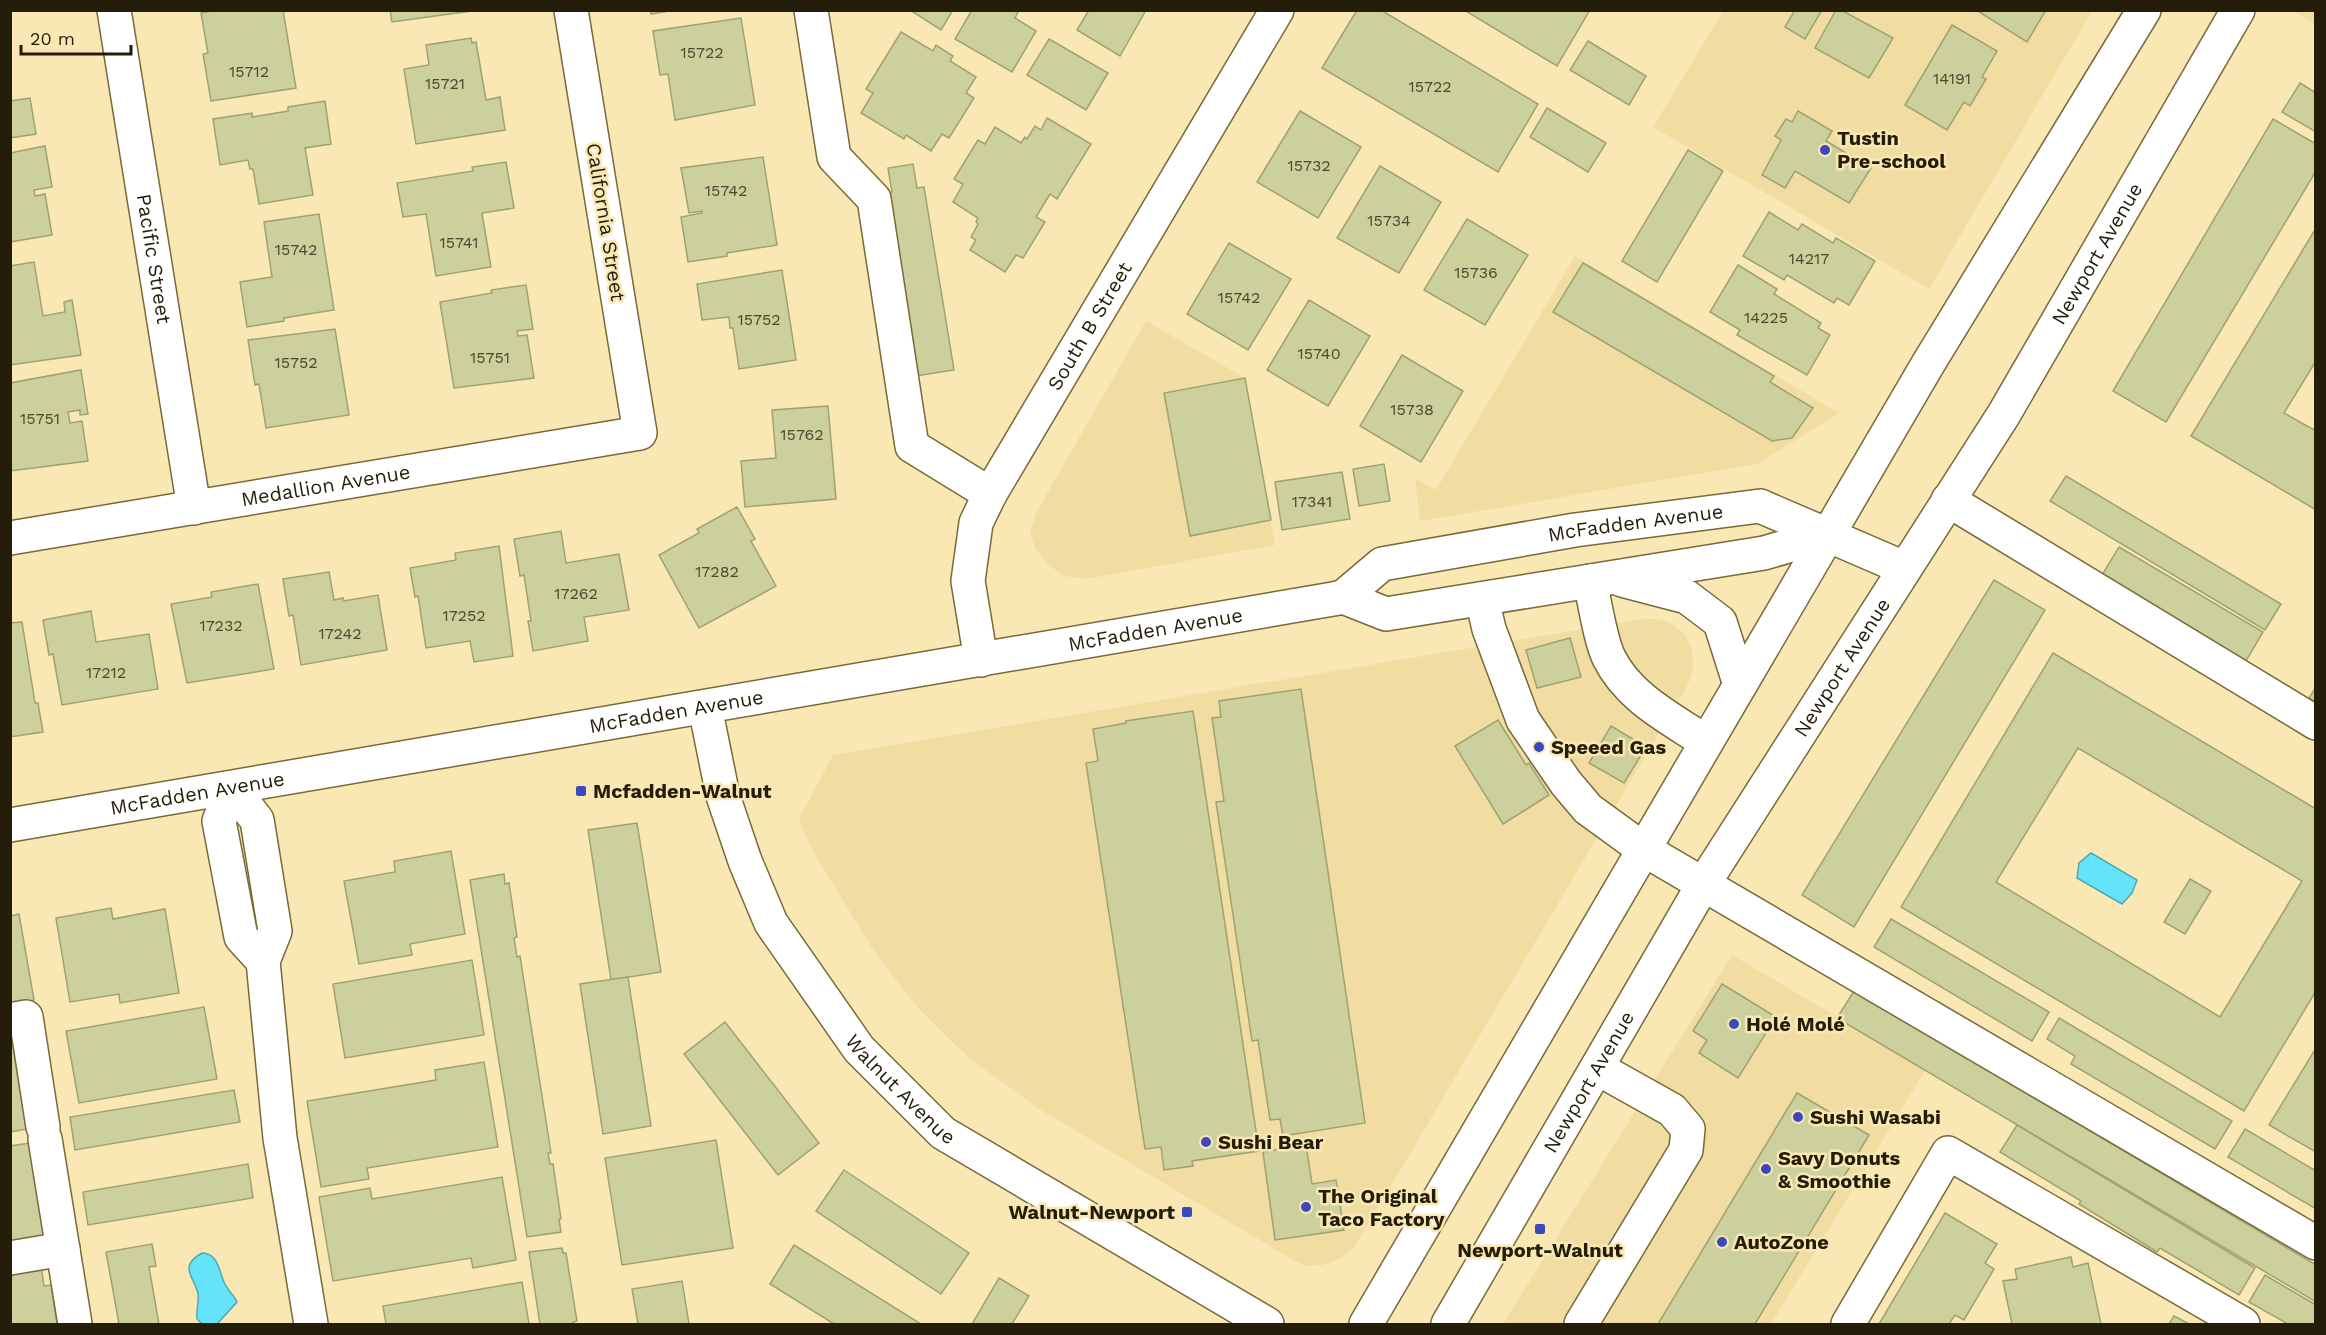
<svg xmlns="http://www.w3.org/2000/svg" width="2326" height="1335" viewBox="0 0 2326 1335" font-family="'Work Sans',sans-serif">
	<rect width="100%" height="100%" fill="#fae8b4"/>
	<!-- built -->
	<g fill="#f1dca2">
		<path d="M1723,11H2092L1929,289L1653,127Z"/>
		<path d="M2293,11H2315V24Z"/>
		<path d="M1575,256L1839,413L1757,464L1420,521L1415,478L1436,490Z"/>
		<path d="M1146,321L1245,378L1275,545L1086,579L1064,576L1050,566L1036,550L1030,533L1036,513Z"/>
		<path d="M1643,619H1660L1674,625L1685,635L1691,647L1693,662L1692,675L1687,686L1354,1248L1340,1259L1323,1265L1306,1266L1295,1261L1039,1109L968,1057L918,1008L874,951L811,848L799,819L833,755Z"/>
		<path d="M1732,955L1926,1069L1771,1324H1503Z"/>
	</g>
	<!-- water -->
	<g fill="#65e3f9" stroke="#52a8b1" stroke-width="1.5">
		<path d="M2091,853L2137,880L2132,893L2122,904L2077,878L2079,863Z"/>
		<path d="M202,1253C218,1253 219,1271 224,1282C227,1290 234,1295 237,1302L217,1324H202L197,1319C196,1310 199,1303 198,1294C195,1277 177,1267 202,1253Z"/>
	</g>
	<!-- building -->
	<g fill="#ccd09c" stroke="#9fa26f" stroke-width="1.5" fill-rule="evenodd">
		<path d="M217,10H283L296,88L211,101L203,54L208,53L201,13Z"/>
		<path d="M390,10H471V11L392,22Z"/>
		<path d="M651,10H675L651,14Z"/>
		<path d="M910,10H953L941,30Z"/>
		<path d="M972,10H1019L1015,18L1036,31L1012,72L955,39Z"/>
		<path d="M1089,10H1146L1120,56L1077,30Z"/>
		<path d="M1357,10H1381L1538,104L1498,172L1322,68Z"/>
		<path d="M1464,10H1590L1557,66Z"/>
		<path d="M1795,10H1822L1805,39L1785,27Z"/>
		<path d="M1836,10H1841L1893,38L1869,78L1815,48Z"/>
		<path d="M1976,10H2046L2027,42Z"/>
		<path d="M741,18L755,105L675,120L668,74L660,75L653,31Z"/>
		<path d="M1952,25L1997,51L1982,77L1986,79L1970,106L1964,102L1947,130L1905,105Z"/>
		<path d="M901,32L933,51L936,45L953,56L950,61L976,77L966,93L974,98L949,138L942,134L931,151L906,135L904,139L861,113L873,93L866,89Z"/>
		<path d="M471,38L472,43L476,42L486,100L500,97L505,130L416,144L404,69L429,65L426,45Z"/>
		<path d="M1049,39L1108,73L1086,110L1027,75Z"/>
		<path d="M1588,41L1646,76L1629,105L1570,70Z"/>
		<path d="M2300,83L2316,93V132L2282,112Z"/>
		<path d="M30,98L36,134L10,138V101Z"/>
		<path d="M325,101L331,144L305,148L313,195L259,204L253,169H250L248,160L220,165L213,119L252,113V117L288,111V107Z"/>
		<path d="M1547,108L1606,143L1588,172L1530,137Z"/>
		<path d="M1300,111L1361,147L1318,218L1257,182Z"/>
		<path d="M1798,111L1832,131L1826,141L1871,168L1849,203L1795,171L1785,188L1762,175L1781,140L1775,136L1786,119L1792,122Z"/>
		<path d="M1047,118L1091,144L1057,199L1050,194L1036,217L1045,222L1023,258L1016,255L1005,272L970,250L976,240L971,237L978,224L976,222L978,218L953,202L963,184L954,179L978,140L985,144L995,127L1021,143L1025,137L1027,139L1035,126L1041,130Z"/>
		<path d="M2273,119L2316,144V171L2166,422L2113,391Z"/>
		<path d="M45,146L52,187L34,190L35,196L45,194L52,235L10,242V153Z"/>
		<path d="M1688,150L1723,171L1657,282L1622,261Z"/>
		<path d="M763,157L777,245L727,253V256L688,262L681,217L702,213V211L689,213L681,168Z"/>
		<path d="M506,162L514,208L482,213L491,267L436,276L426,214L403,217L397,183L473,171L472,167Z"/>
		<path d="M913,164L917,188L924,187L954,370L916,376L886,193L892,192L888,168Z"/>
		<path d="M1380,166L1441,202L1399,273L1337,238Z"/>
		<path d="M1769,212L1798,230L1802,224L1833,243L1836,238L1875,261L1849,305L1837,298L1834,303L1787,275L1784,280L1743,256Z"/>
		<path d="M319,214L334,310L284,318V321L247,327L240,282L272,277L264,222Z"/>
		<path d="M1467,219L1528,255L1485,325L1424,290Z"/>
		<path d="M2316,228V361L2284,413L2316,431V510L2191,436Z"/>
		<path d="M1229,243L1291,279L1248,350L1187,314Z"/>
		<path d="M34,262L43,316L65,312L64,302L72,300L81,355L10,365V266Z"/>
		<path d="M1583,263L1774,376L1770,382L1813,408L1792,438L1772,441L1553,312Z"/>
		<path d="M1738,265L1777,289L1774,294L1821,323L1818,328L1830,335L1807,375L1737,335L1740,330L1710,312Z"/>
		<path d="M782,270L796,360L739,369L733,328H730L729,317L702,320L697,284Z"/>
		<path d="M526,285L533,329L517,331L518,336L527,335L534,378L454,388L440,302L492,293L491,290Z"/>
		<path d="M1309,300L1370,336L1328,406L1267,370Z"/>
		<path d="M335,329L349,415L266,428L259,384L255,385L248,340Z"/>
		<path d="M1402,355L1463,391L1421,462L1360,426Z"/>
		<path d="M81,370L88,414L80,415V410L68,412L70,423L82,421L88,461L10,471V383Z"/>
		<path d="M1245,378L1271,520L1190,536L1164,393Z"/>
		<path d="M828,406L836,499L745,507L741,461L776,458L772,410Z"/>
		<path d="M1384,464L1390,501L1359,506L1353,469Z"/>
		<path d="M1342,472L1350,519L1282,530L1275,482Z"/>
		<path d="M2066,476L2281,604L2265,630L2050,501Z"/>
		<path d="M737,507L755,539L751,541L776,586L699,628L659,555L699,533L697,529Z"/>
		<path d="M561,531L566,563L619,554L629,610L584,617L588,641L533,651L528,621H531L524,575L520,576L514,539Z"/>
		<path d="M499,546L513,656L474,662L470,641L426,648L418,596L415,597L410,568L456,560L455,553Z"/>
		<path d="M2119,547L2263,632L2246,661L2102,575Z"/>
		<path d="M329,572L334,600L343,598L344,601L378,595L387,650L301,665L293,615L289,616L283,579Z"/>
		<path d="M1994,580L2045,610L1854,927L1802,895Z"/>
		<path d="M258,584L274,669L187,683L171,604L212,597L211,592Z"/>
		<path d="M91,611L96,642L149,634L158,689L62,705L53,654L49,655L43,620Z"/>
		<path d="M22,622L35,703H38L43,732L10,737V623Z"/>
		<path d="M1570,638L1581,677L1537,688L1526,650Z"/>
		<path d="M2053,653L2316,809V991L2244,1111L1901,907ZM2078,748L2302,881L2220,1017L1996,882Z"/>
		<path d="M2316,687V702L2309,698Z"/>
		<path d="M1301,689L1365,1123L1283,1136L1280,1119L1270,1120L1258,1040L1252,1041L1216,802L1224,801L1212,718L1221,717L1219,701Z"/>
		<path d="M1193,711L1259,1151L1192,1161L1193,1166L1164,1170L1161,1147L1145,1149L1086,763L1098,761L1093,729L1126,723V721Z"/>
		<path d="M1498,720L1526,765L1529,763L1549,795L1503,824L1455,746Z"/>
		<path d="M1611,726L1646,747L1624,783L1589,763Z"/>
		<path d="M637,823L661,972L611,980L588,830Z"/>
		<path d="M451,851L465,934L410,944L412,955L359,964L344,881L395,872L394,861Z"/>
		<path d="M504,874L505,884L509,883L517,937L514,938L517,957L520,956L551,1153H548L550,1164H553L561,1219H559L561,1232L527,1237L470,880Z"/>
		<path d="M2190,879L2211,891L2185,934L2164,922Z"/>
		<path d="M111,908L113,919L165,909L179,993L120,1003L119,994L70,1002L56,918Z"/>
		<path d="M19,914L34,1000L10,1004V916Z"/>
		<path d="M1891,919L2049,1012L2032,1041L1874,947Z"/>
		<path d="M472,960L484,1035L345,1058L333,984Z"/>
		<path d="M628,977L651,1126L603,1134L580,984Z"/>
		<path d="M1722,984L1776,1017L1738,1078L1699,1053L1707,1040L1693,1031Z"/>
		<path d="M1854,991L2316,1265V1302L1837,1018Z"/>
		<path d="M204,1007L217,1079L79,1103L66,1031Z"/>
		<path d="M2059,1018L2232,1121L2215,1149L2071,1064L2075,1056L2047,1039Z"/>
		<path d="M725,1022L819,1143L778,1175L684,1054Z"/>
		<path d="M11,1033L27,1129L10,1132V1033Z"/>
		<path d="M2316,1048V1152L2269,1125Z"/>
		<path d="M484,1062L498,1147L367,1168L369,1179L321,1187L307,1101L436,1080L435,1070Z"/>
		<path d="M234,1090L240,1122L75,1150L70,1117Z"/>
		<path d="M1797,1093L1869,1135L1755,1324H1658Z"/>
		<path d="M2017,1125L2255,1268L2239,1295L2160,1248L2157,1252L2079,1204L2081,1201L2000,1152Z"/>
		<path d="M2245,1129L2316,1171V1209L2228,1157Z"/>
		<path d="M716,1140L733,1248L622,1265L605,1158Z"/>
		<path d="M30,1143L46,1239L10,1246V1146Z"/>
		<path d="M1306,1145L1312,1184L1336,1180L1344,1230L1275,1240L1263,1152Z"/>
		<path d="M248,1164L253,1198L88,1225L83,1192Z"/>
		<path d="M844,1170L969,1253L941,1294L816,1211Z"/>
		<path d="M502,1177L516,1260L473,1268L471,1258L333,1281L319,1197L370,1188L372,1199Z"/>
		<path d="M1945,1213L1997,1244L1985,1263L1994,1269L1964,1320L1955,1315L1949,1324H1879Z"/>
		<path d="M152,1244L156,1266L149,1267L159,1324H119L106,1252Z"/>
		<path d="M794,1245L921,1324H834L770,1284Z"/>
		<path d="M562,1248L563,1253H566L577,1321L573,1322V1324H540L529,1252Z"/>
		<path d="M2071,1257L2073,1267L2088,1263L2101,1324H2012L2003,1281L2017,1279L2015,1269Z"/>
		<path d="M41,1265L44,1286L51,1285L57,1324H10V1270Z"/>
		<path d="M2265,1275L2316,1305V1324H2288L2249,1302Z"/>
		<path d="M999,1278L1029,1296L1012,1324H972Z"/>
		<path d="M682,1281L689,1324H638L632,1289Z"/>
		<path d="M522,1282L529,1324H386L383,1306Z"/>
		<path d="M2174,1316L2189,1324H2169Z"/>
	</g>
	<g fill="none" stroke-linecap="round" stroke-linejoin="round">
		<!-- minor casing -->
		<g stroke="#796939" stroke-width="36">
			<g id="minor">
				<path id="s1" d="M114,10L194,508"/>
				<path d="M811,10L834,157L874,199L912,446L990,494"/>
				<path d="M1948,500L2316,723"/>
				<path id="s2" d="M10,538L640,433L571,10"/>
				<path d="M1590,581C1595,603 1600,639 1609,658C1629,698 1670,718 1706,742"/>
				<path d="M1482,599L1489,629L1523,720L1566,783L1588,809L1643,849L2316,1243"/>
				<path id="s3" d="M981,660L968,581L976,523L990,494L1277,10"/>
				<path d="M232,788L257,820L275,931L263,961L280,1138L311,1324"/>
				<path d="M232,788L219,821L241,937L263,961"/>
				<path d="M10,1020L26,1017L43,1127"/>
				<path d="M45,1139L75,1324"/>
				<path d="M10,1258L63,1249"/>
				<path d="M1581,1324L1686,1150L1688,1129L1672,1110L1597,1068"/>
				<path d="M1848,1324L1948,1153L2243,1324"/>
			</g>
		</g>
		<!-- major casing -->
		<g stroke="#796939" stroke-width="36">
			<g id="major">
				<path d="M1622,580L1687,597L1720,622L1740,685"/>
				<path id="s4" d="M1343,597L1382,564L1575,530L1760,506L1904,568"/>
				<path id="s5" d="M705,707L723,796L745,861L771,923L859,1049L943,1133L1267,1324"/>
				<path id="s6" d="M10,825L1333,599L1343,597L1386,614L1764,553L1829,534"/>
				<path d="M1366,1324L1928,364L2144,10"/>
				<path id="s7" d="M1448,1324L1704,883L2004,414L2238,10"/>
			</g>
		</g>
		<!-- minor -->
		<use href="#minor" stroke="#fff" stroke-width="33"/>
		<!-- major -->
		<use href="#major" stroke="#fff" stroke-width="33"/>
	</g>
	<!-- markers -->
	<g fill="#3a4abd" stroke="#fae8b4" stroke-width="2">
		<circle cx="1825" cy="150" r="6"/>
		<circle cx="1539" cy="747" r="6"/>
		<rect x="575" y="785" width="12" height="12" rx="3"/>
		<circle cx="1734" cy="1024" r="6"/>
		<circle cx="1798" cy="1117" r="6"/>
		<circle cx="1206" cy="1142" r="6"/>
		<circle cx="1766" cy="1169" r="6"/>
		<circle cx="1306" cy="1207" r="6"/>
		<rect x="1181" y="1206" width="12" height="12" rx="3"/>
		<rect x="1534" y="1223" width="12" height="12" rx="3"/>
		<circle cx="1722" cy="1242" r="6"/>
	</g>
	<g text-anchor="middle" stroke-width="5" stroke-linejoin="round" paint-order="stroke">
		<!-- number labels -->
		<g font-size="16" fill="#4e4a2e">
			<text x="702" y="58">15722</text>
			<text x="249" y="77">15712</text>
			<text x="1952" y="84">14191</text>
			<text x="445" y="89">15721</text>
			<text x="1430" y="92">15722</text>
			<text x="1309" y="171">15732</text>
			<text x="726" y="196">15742</text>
			<text x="1389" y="226">15734</text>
			<text x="459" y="248">15741</text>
			<text x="296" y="255">15742</text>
			<text x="1809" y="264">14217</text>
			<text x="1476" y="278">15736</text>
			<text x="1239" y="303">15742</text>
			<text x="1766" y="323">14225</text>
			<text x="759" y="325">15752</text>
			<text x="1319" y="359">15740</text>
			<text x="490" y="363">15751</text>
			<text x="296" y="368">15752</text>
			<text x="1412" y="415">15738</text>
			<text x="40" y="424">15751</text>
			<text x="802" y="440">15762</text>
			<text x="1312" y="507">17341</text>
			<text x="717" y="577">17282</text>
			<text x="576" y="599">17262</text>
			<text x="464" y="621">17252</text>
			<text x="221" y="631">17232</text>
			<text x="340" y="639">17242</text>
			<text x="106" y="678">17212</text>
		</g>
		<!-- poi labels -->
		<g font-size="20" font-weight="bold" fill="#241d09" stroke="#fae8b4" text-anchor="start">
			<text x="1837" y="145">Tustin<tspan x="1837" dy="23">Pre-school</tspan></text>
			<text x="1551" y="754">Speeed Gas</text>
			<text x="593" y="798">Mcfadden-Walnut</text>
			<text x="1746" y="1031">Holé Molé</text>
			<text x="1810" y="1124">Sushi Wasabi</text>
			<text x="1218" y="1149">Sushi Bear</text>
			<text x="1778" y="1165">Savy Donuts<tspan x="1778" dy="23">&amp; Smoothie</tspan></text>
			<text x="1318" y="1203">The Original<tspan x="1318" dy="23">Taco Factory</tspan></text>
			<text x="1175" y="1219" text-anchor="end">Walnut-Newport</text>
			<text x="1734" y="1249">AutoZone</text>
			<text x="1540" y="1257" text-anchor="middle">Newport-Walnut</text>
		</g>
		<!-- street labels -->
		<g font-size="20" fill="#241d09" stroke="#fae8b4">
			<text transform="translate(606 222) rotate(81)" y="7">California Street</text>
			<text dy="7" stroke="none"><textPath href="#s7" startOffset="1252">Newport Avenue</textPath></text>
			<text dy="7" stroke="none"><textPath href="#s1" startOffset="252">Pacific Street</textPath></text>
			<text dy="7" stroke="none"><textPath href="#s3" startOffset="366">South B Street</textPath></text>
			<text dy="7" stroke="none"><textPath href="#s2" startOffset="320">Medallion Avenue</textPath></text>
			<text dy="7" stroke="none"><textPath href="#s4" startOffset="308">McFadden Avenue</textPath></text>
			<text dy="7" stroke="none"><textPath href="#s6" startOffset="1162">McFadden Avenue</textPath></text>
			<text dy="7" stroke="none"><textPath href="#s7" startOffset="766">Newport Avenue</textPath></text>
			<text dy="7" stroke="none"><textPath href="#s6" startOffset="676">McFadden Avenue</textPath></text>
			<text dy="7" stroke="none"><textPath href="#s6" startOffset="190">McFadden Avenue</textPath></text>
			<text dy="7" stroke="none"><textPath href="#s7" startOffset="280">Newport Avenue</textPath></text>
			<text dy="7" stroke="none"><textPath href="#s5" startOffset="438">Walnut Avenue</textPath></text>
		</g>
	</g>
	<!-- border -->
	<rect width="2326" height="1335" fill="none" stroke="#241d09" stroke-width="24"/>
	<!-- scale -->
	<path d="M21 45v9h110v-9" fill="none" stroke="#241d09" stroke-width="3"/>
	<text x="30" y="45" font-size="18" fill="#241d09" stroke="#fae8b4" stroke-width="4.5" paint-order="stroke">20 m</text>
</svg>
